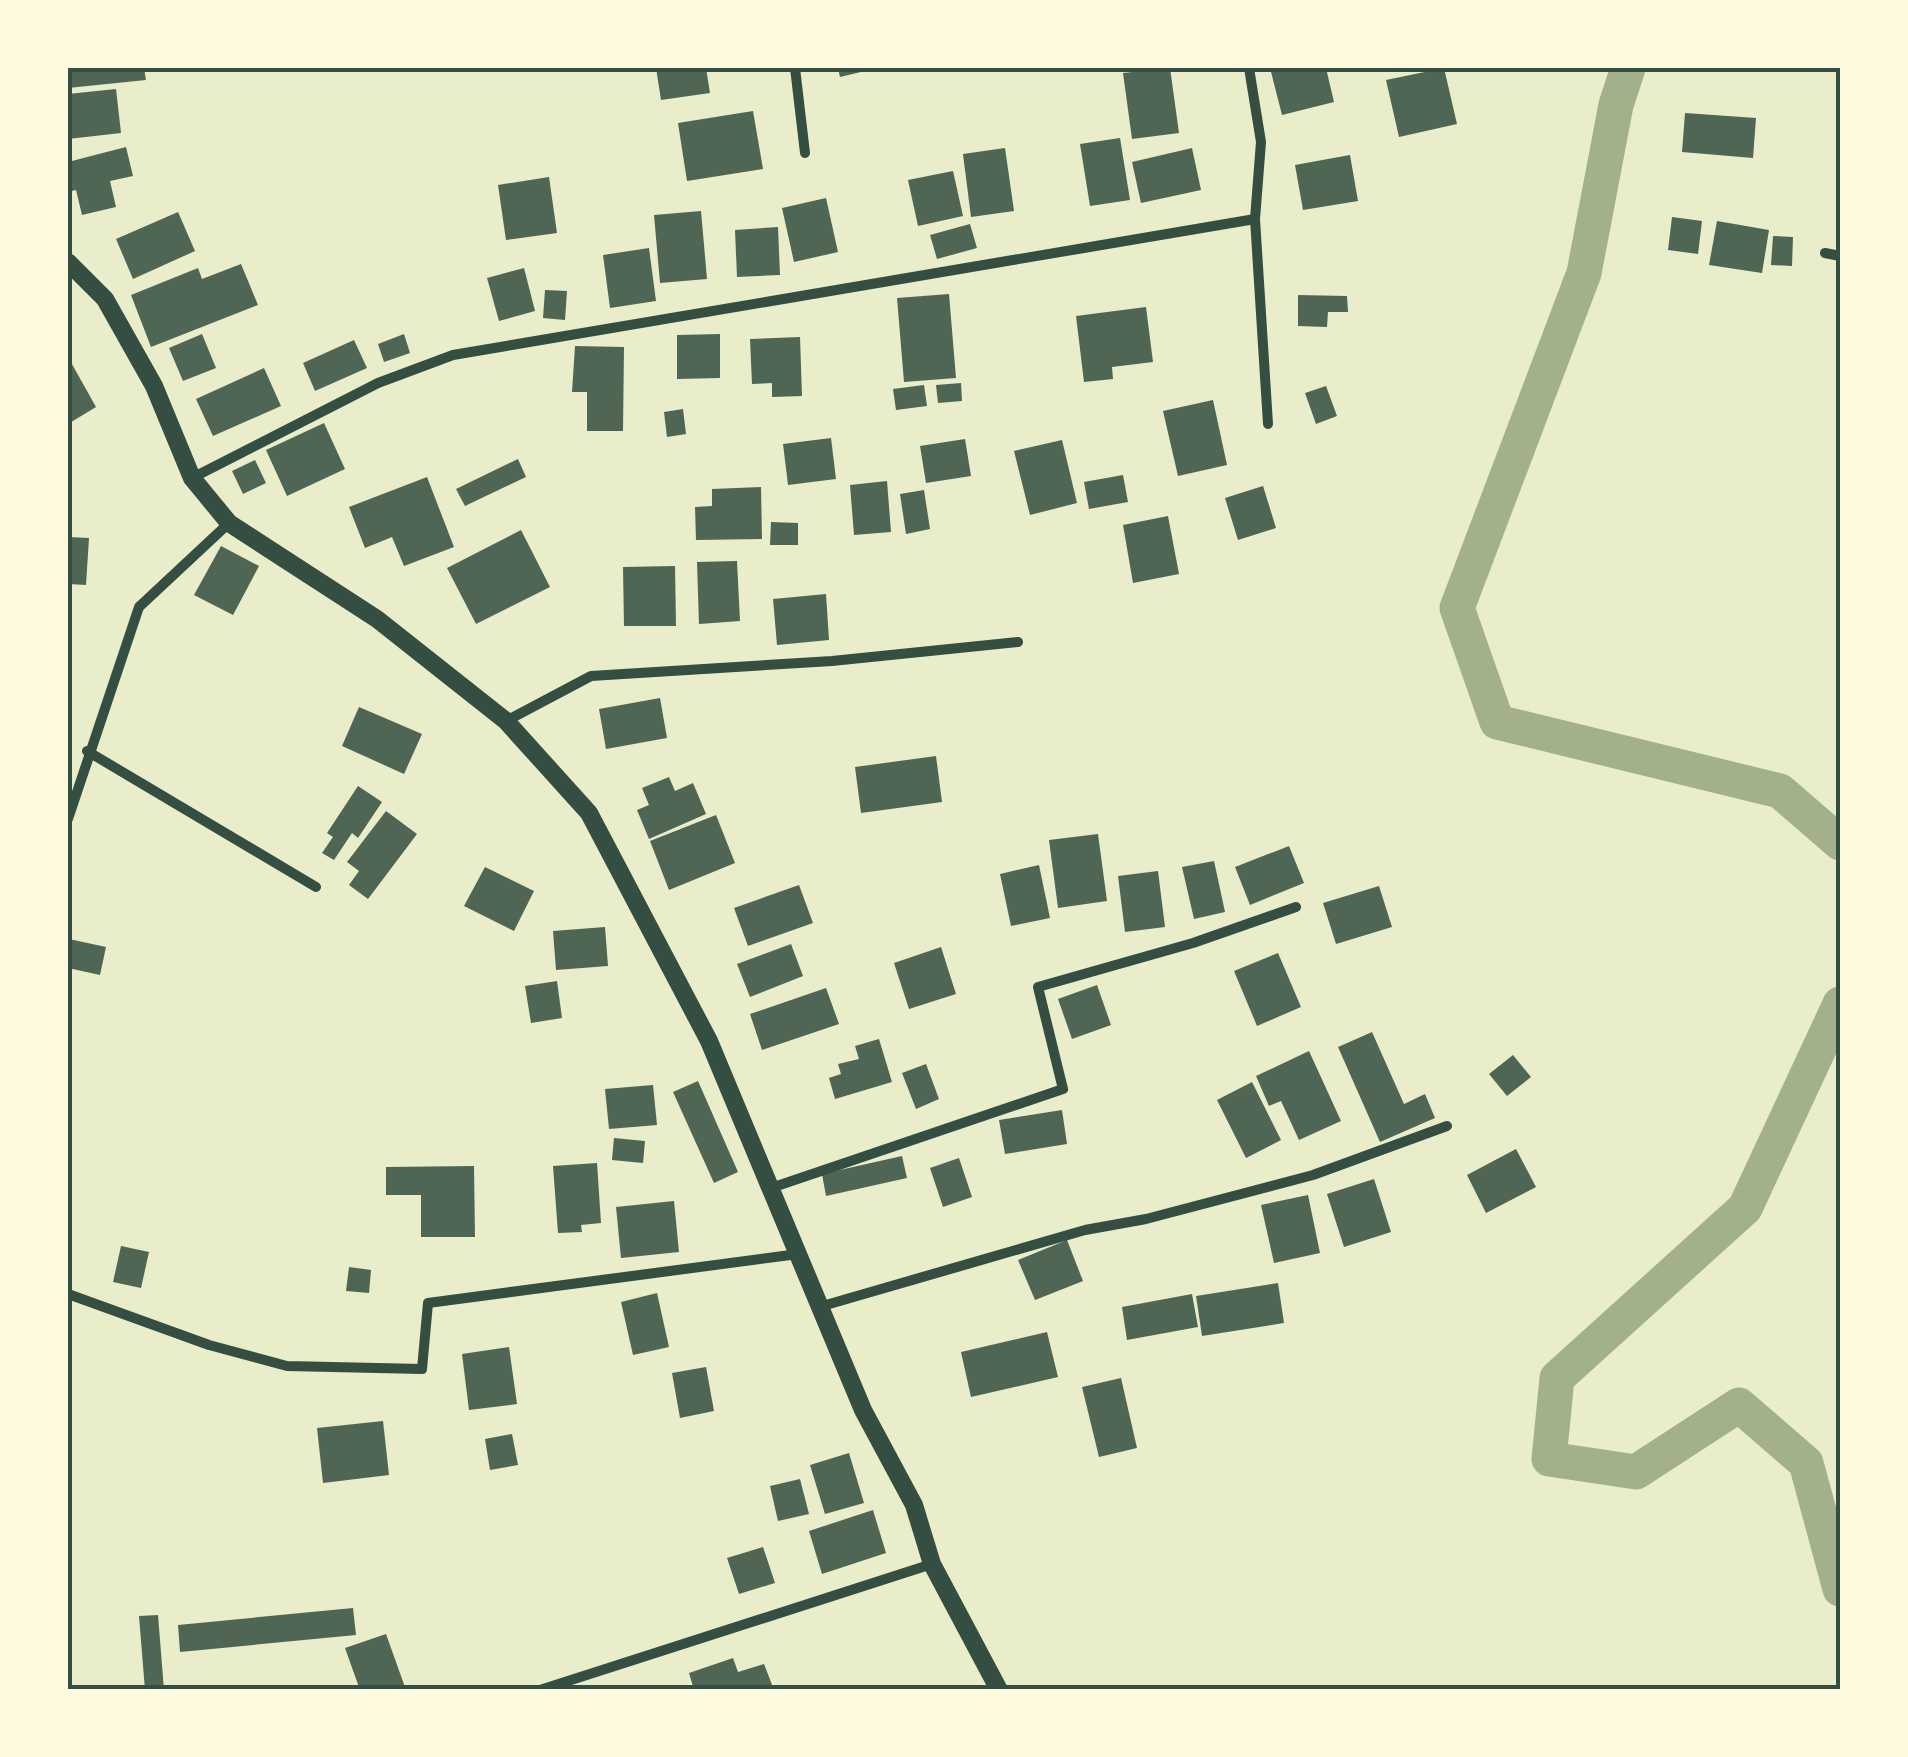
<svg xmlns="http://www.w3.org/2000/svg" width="1908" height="1757" viewBox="0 0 1908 1757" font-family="'Space Grotesk',sans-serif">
	<rect width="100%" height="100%" fill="#e9edc9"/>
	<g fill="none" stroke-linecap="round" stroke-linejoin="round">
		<!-- canal -->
		<g stroke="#a3b18a" stroke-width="35">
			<path d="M1628,68L1616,105L1584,273L1457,608L1497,722L1780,791L1840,843"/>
			<path d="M1840,1004L1745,1208L1557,1378L1549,1459L1636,1472L1739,1405L1806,1463L1840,1589"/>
		</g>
	</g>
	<!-- building -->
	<g fill="#4f6655">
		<path d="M68,68H144L146,80L68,88Z"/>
		<path d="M656,68H706L710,93L661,100Z"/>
		<path d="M838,68H859L861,72L840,77Z"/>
		<path d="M1170,68L1179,133L1132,139L1123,73Z"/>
		<path d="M1270,68H1326L1334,102L1282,115Z"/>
		<path d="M1444,68L1457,124L1399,137L1386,80Z"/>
		<path d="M116,89L121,133L68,139V94Z"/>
		<path d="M753,111L763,169L687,181L678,123Z"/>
		<path d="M1685,113L1756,118L1753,158L1682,152Z"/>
		<path d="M1120,138L1130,200L1090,206L1080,144Z"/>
		<path d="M126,147L133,176L110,181L116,207L82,215L76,190L68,192V162Z"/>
		<path d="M1005,148L1014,211L971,217L963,154Z"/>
		<path d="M1192,148L1201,190L1141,203L1132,162Z"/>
		<path d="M1350,155L1358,201L1303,210L1295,165Z"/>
		<path d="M953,171L963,216L918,226L908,180Z"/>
		<path d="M549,177L557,233L506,240L498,185Z"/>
		<path d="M826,198L838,252L794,262L782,208Z"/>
		<path d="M701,211L707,279L660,283L654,215Z"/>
		<path d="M178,212L195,251L133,279L116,239Z"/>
		<path d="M1672,217L1702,221L1698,254L1668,250Z"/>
		<path d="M1717,221L1769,230L1762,273L1709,265Z"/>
		<path d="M970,224L977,248L937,259L930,235Z"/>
		<path d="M778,227L780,275L737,277L735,230Z"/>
		<path d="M1773,236L1793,237L1792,266L1771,265Z"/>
		<path d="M649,248L656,301L610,308L603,255Z"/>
		<path d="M241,264L258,305L151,347L131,295L198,268L202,279Z"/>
		<path d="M524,268L535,311L499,321L487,278Z"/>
		<path d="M545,290L567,291L565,320L543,318Z"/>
		<path d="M949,294L956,378L904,382L897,298Z"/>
		<path d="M1298,295L1347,296L1348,312H1328L1327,327L1298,326Z"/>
		<path d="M1146,307L1153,362L1112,367L1113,379L1084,382L1076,316Z"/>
		<path d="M202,334L216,368L183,381L169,348Z"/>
		<path d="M404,334L410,353L384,362L378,344Z"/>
		<path d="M720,334V378L677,379V335Z"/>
		<path d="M800,337L802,396L772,397V383L752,384L750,339Z"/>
		<path d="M354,340L367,368L315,391L303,363Z"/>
		<path d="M575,346L624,347L623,431H587V392H572Z"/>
		<path d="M68,357L96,407L68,424Z"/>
		<path d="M264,368L281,406L213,436L196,399Z"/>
		<path d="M961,383L962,401L938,403L936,385Z"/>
		<path d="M924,385L927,406L896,410L893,389Z"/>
		<path d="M1326,386L1337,416L1316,424L1305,393Z"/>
		<path d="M1213,400L1227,465L1178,476L1163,411Z"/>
		<path d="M683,409L686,434L667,437L664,412Z"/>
		<path d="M324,423L345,469L287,496L266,450Z"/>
		<path d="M831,438L836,479L788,485L783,444Z"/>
		<path d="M965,439L971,476L926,483L920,446Z"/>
		<path d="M1062,440L1077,503L1030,515L1014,451Z"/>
		<path d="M518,459L526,477L465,506L456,489Z"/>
		<path d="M255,460L266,483L243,494L232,471Z"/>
		<path d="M1123,475L1128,502L1089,509L1084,482Z"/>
		<path d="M427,477L454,547L404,566L392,537L365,548L349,507Z"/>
		<path d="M887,481L891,532L854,535L850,485Z"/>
		<path d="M1263,486L1276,528L1238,540L1225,498Z"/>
		<path d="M761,487L762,539L696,540L695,507L712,506V489Z"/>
		<path d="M924,490L930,529L906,534L900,494Z"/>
		<path d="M1168,516L1179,574L1133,583L1123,525Z"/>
		<path d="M771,522L798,523V545H770Z"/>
		<path d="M521,530L550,587L476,624L447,568Z"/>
		<path d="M68,537L89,538L86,585L68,584Z"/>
		<path d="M221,546L259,566L233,615L194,595Z"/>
		<path d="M737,561L740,621L699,624L697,562Z"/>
		<path d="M675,566L676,626H624L623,567Z"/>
		<path d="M826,594L829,640L777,645L773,599Z"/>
		<path d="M660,698L667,738L606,749L599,709Z"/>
		<path d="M359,707L422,734L404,774L342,746Z"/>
		<path d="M936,756L942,802L861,813L855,767Z"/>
		<path d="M669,777L675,791L693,783L706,814L649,839L637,810L649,805L642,788Z"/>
		<path d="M358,786L382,802L358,838L352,833L334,860L322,853L333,837L327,833Z"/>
		<path d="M386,811L417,834L368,899L349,885L359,871L347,862Z"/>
		<path d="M716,815L735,863L669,890L650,841Z"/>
		<path d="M1098,834L1107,901L1058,908L1049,840Z"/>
		<path d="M1289,846L1304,883L1250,905L1235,867Z"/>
		<path d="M1214,861L1225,912L1194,919L1182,867Z"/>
		<path d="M1039,865L1050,918L1011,926L1000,874Z"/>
		<path d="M485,867L534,891L514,931L464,906Z"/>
		<path d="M1158,871L1165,927L1125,932L1118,876Z"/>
		<path d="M799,885L813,923L748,946L734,908Z"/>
		<path d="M1379,886L1392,927L1336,944L1323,903Z"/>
		<path d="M605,927L608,966L556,970L553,931Z"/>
		<path d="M69,939L106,947L100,975L68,968Z"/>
		<path d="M791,944L803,976L750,997L737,964Z"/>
		<path d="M941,947L956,994L909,1009L894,963Z"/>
		<path d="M1278,953L1301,1007L1257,1026L1234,971Z"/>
		<path d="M557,981L562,1018L531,1023L525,986Z"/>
		<path d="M1097,985L1111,1025L1072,1039L1058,999Z"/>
		<path d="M826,988L839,1024L762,1050L750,1014Z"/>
		<path d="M1372,1032L1404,1104L1425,1094L1435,1118L1380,1142L1338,1047Z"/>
		<path d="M879,1039L892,1082L835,1099L829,1078L841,1074L838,1064L859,1059L855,1046Z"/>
		<path d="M1309,1051L1341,1121L1299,1140L1281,1101L1269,1106L1256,1076Z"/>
		<path d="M1513,1055L1531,1077L1507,1096L1489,1074Z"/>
		<path d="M926,1064L939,1099L916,1109L902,1073Z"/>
		<path d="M698,1081L738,1172L714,1183L673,1092Z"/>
		<path d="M1252,1082L1281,1140L1246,1158L1217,1100Z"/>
		<path d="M653,1085L657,1125L609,1129L605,1089Z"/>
		<path d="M1062,1110L1067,1144L1005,1154L999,1120Z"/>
		<path d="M614,1138L645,1141L643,1163L612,1160Z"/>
		<path d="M1516,1149L1536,1187L1486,1213L1467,1175Z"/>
		<path d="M902,1156L907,1178L826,1196L822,1174Z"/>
		<path d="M959,1158L972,1197L943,1207L930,1168Z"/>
		<path d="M597,1163L601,1223L581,1225L582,1232L558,1233L553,1166Z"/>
		<path d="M474,1166L475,1237H421V1195H386V1167Z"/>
		<path d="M1374,1179L1391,1232L1344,1247L1327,1194Z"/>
		<path d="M1308,1195L1320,1253L1274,1263L1261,1205Z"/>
		<path d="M674,1201L679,1252L621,1258L616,1207Z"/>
		<path d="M1067,1240L1083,1281L1035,1300L1018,1260Z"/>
		<path d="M121,1246L149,1252L141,1288L113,1282Z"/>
		<path d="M349,1267L371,1270L369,1293L346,1291Z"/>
		<path d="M1278,1283L1284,1323L1202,1336L1196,1296Z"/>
		<path d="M657,1293L669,1347L633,1355L621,1302Z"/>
		<path d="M1192,1294L1198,1327L1127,1340L1122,1307Z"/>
		<path d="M1047,1332L1058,1377L971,1397L961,1352Z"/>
		<path d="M509,1347L517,1404L469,1410L462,1354Z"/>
		<path d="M706,1367L714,1411L680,1418L672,1373Z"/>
		<path d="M1121,1378L1137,1448L1099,1457L1082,1387Z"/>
		<path d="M383,1421L389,1475L323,1483L317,1428Z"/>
		<path d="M512,1434L518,1465L490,1470L485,1439Z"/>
		<path d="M849,1453L864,1503L825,1514L810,1465Z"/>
		<path d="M800,1479L809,1514L778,1521L770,1486Z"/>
		<path d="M873,1510L886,1553L822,1574L809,1531Z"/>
		<path d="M763,1547L775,1583L739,1594L727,1558Z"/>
		<path d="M353,1608L356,1635L180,1652L178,1625Z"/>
		<path d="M158,1615L164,1690H145L139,1616Z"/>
		<path d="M386,1634L406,1690H360L345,1648Z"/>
		<path d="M733,1658L738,1672L764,1664L774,1690H694L689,1673Z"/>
	</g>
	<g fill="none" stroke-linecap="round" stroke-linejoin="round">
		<!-- minor -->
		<g stroke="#344e41" stroke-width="10">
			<path d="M795,68L805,153"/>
			<path d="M1249,68L1261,142L1255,219L1268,424"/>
			<path d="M1825,253L1840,256"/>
			<path d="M192,478L378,383L453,355L1255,219"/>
			<path d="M506,721L591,676L832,661L1018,642"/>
			<path d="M87,751L316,887"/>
			<path d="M68,819L139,607L229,523"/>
			<path d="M771,1188L1063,1089L1038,987L1193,943L1296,907"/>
			<path d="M68,1294L209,1345L287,1366L422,1369L428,1303L798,1254"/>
			<path d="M819,1307L1085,1230L1146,1219L1313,1175L1447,1126"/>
			<path d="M540,1690L932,1564"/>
		</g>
		<!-- tertiary -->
		<path stroke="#344e41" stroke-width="18" d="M68,262L105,299L154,386L192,478L229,523L377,619L506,721L589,813L709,1041L863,1410L914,1505L932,1564L999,1690"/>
	</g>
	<!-- border -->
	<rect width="1908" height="1757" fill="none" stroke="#fefae0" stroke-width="140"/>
	<rect x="70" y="70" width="1768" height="1617" fill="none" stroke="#344e41" stroke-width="4"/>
</svg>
